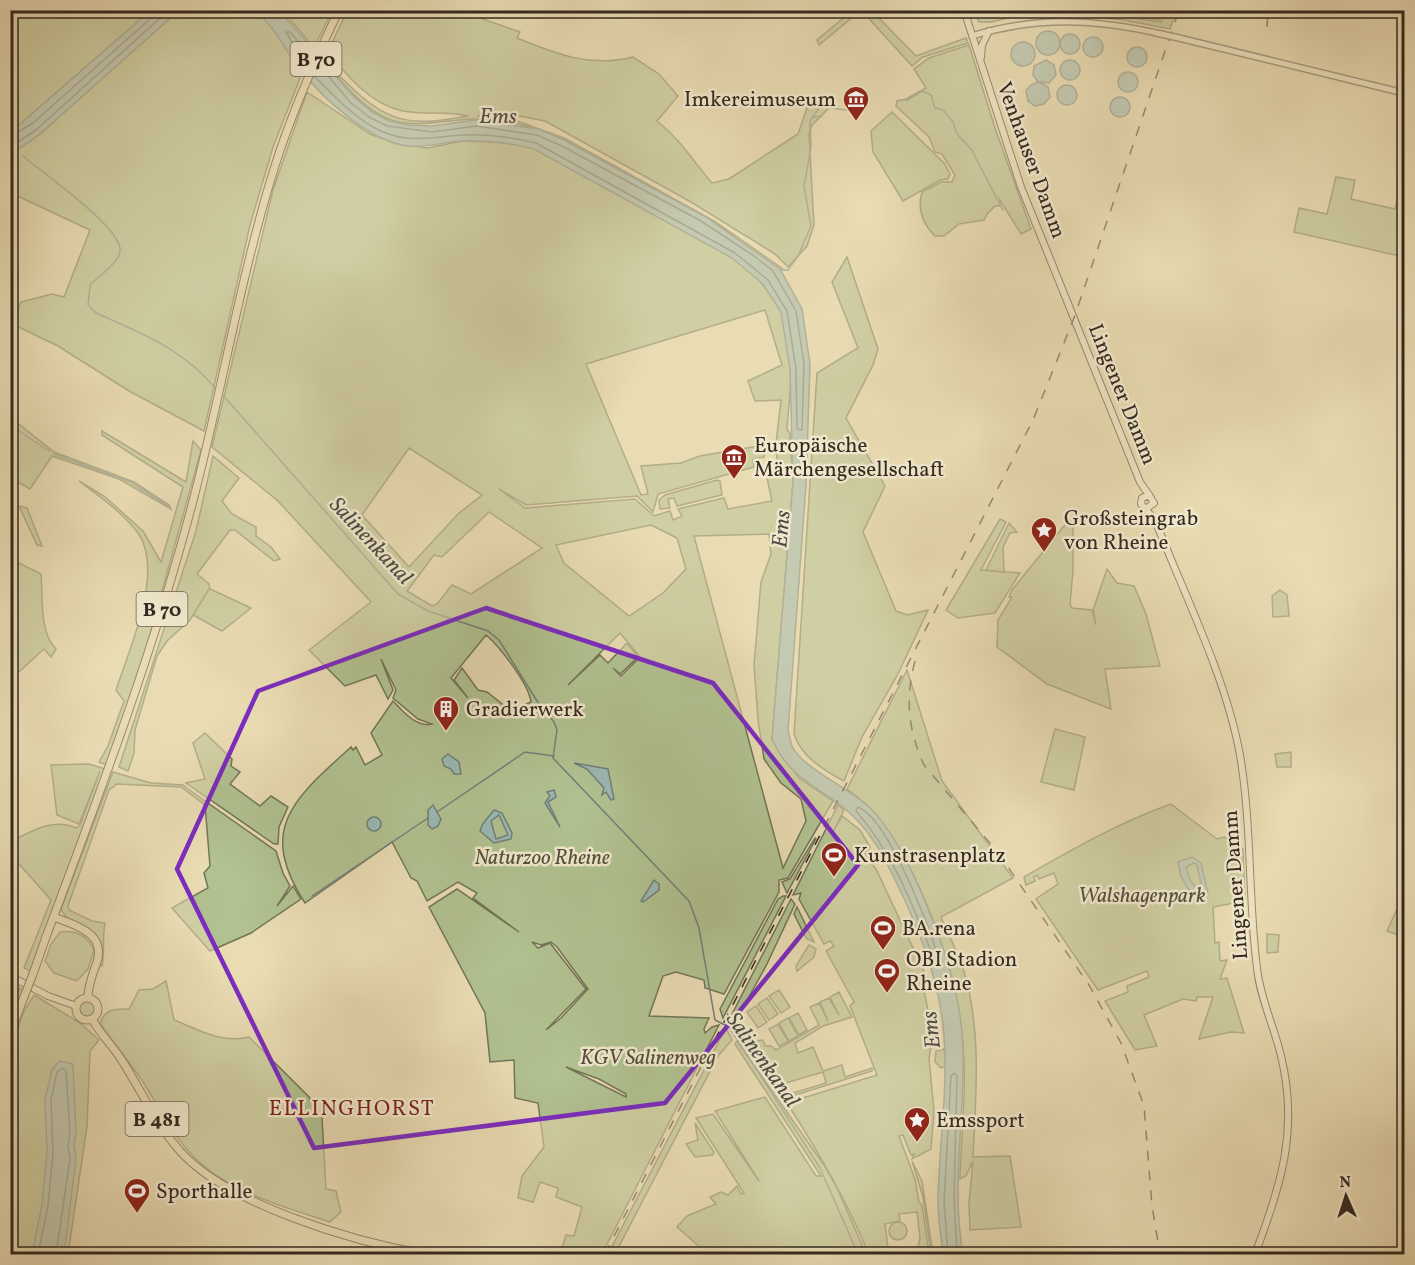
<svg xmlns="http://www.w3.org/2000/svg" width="1415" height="1265" viewBox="0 0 1415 1265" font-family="Vollkorn,serif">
	<rect width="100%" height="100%" fill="#e9dbb2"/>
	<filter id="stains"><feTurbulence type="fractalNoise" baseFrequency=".00333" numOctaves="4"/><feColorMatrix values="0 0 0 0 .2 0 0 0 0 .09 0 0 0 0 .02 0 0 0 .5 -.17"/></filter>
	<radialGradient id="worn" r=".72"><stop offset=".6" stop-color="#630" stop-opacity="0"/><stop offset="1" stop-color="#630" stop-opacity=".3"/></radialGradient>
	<!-- green -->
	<g fill="#b1c190" stroke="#727558" stroke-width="1.5" fill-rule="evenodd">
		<path d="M11,10H150V11L11,132Z"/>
		<path d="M1050,10L1083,11L1161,22L1165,11H1176L1170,29L1124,20L1044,13Z"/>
		<path d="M1092,10H1163V11L1159,20Z"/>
		<path d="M178,11H255L273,26L302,73L273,147L250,225L204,431L129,391L58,346L12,324L21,302L52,294L64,297L90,230L11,193V154L40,134Z"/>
		<path d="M283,11H332L314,48Z"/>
		<path d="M347,11H460L520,32L517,38C556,54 591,68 633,57L659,74L678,96L657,121C680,139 693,161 712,183L729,179L798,134L808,105L821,100L829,108L812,125L809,134L814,225L807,246L788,267L775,254L691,202L545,121L499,112L493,116H477L517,121L564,138L714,221L783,269L734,235L549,133C525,125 498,118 472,119C444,120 414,130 386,118C360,106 340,80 322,59L324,54C328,66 341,78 350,86C389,125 415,126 468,116C446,111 424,115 403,111C373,105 343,75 329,49Z"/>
		<path d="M852,11H860L819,45L817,40Z"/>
		<path d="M862,11H872L916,56L966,38L968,43L923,57L912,66Z"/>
		<path d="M974,11V10L1027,11L1026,14L991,22H979Z"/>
		<path d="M969,45L995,128L1031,229L1021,234L1000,200V206H995L987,214L984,220L959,224L944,236H935C923,224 917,209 922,192L941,182H952L955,175L942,154L935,152L929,137L896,106L897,101L906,99L926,88L914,69L929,58Z"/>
		<path d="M307,92L370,134L397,144L428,148L462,141L521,143L587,170L726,252L754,273L783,312L792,367L787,429L790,434L793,482L772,739L799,778L833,801L788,878L779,880V892L724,994L705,988L704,980L676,972L663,976L649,1016L709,1018L704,1029L705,1033L712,1027L719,1025L602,1254H560L566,1235L574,1236L582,1207L556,1197L558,1188L540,1182L533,1202L518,1198L522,1176L544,1147L538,1103L515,1098L514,1060L490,1062L485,1013L429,907L457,889L519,932L473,898L477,893L458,882L427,901L417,881L411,878L392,842L305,903C256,828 295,798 351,747L353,750L356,747L365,765L382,755L371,733L393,701C403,711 416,728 432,724L418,719L393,698L396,690L381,659L393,690L388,699L376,675L345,686L309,650L371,602L278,501L212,447L273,190ZM765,310L782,365L748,381L755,401L781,400L776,443L700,456L681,463L641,466L648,494L641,495L586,364ZM409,448L482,495L458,514L409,567L362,515ZM776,448L778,469L766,473L772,501L728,509L724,498L678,509L682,516L673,520L670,511L654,516L635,499L525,508L499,489L526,505L637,496L653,512L658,494L754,467L753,459L764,457L765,449ZM489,512L542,548L471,594L452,585L437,604L432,606L407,591L434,555L442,557ZM651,525L677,538L686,569L663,593L629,616L564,563L556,545ZM769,534L771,554L761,582L754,665L758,720L764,759L781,783L801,799L806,821L783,868L694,536ZM620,633L640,657L621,676L613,668L620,674L638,657L627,643L608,663L600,655L568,685ZM486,635C499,646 529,684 531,702L511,711L487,692L478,690L462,668L454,680L468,698L451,678ZM532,942L541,945L551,942L557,947L588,989L561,1018L546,1030L586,989L550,943L538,948ZM566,1067L599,1079L626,1094V1097Z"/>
		<path d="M892,112L944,163L950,174L948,179L940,180L903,201L873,152L871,131Z"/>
		<path d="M1336,177L1355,180L1351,199L1395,209L1402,179H1404V257L1294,232L1299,208L1327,214Z"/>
		<path d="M847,257L878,349L873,365L846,418L885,486L863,532L896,611L907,615L928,610L898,674L862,737L844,781C823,770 801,756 794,734L817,373L858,348L832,282Z"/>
		<path d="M10,417L54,452L134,482L169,505L171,509L119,479L52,456L30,489L11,478Z"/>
		<path d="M102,431L186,482L193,441L201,450L145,653L107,765L99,762L108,746L124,701L116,690C129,650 165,571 138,533C123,513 99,496 79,481L104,496L143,531L161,562L183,487L102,435Z"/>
		<path d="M213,456L239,478L222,501L232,514L256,527V536L271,547L280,559L274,561L235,530H230L197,574L209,584L210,589L251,608L222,631L193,615L209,589L190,620L167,641L157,656L135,730L134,753L128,771L119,767L196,531Z"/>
		<path d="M717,480L720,481L722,495L677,506L674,498L668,499L670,508L660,509L659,500L665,495Z"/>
		<path d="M19,506L27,508L42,546L37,545Z"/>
		<path d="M1086,517V520L1073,523V570L1070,604L1072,608L1092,610L1096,625L1093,610L1107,569L1117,583L1134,586L1146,614L1160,666L1105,669L1111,709L1047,684L997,647L998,620L1012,597H1009L1012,590L1063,527L1071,521Z"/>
		<path d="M1000,519L1006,522L981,570L1020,573L995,613L958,618L946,610Z"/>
		<path d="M1009,523L1017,532L1010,533L1003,547L1004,572L986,570Z"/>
		<path d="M11,559L41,574C43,596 39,633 56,649L51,657L44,649L11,679Z"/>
		<path d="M1280,590L1287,595L1289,616L1273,617L1272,596Z"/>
		<path d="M907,670L942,781L1013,878L941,917C948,934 957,951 963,968C982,1029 976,1095 973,1157L1010,1156L1021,1227L970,1230L969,1203L973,1161L966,1176L960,1179C961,1135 967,1090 963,1046C957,969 912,833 847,789Z"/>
		<path d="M1055,729L1085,737L1074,790L1041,782Z"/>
		<path d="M205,733L232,759L231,766L240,772L230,784L260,806L271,796L288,807L279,827L278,844H274L186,783L205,779L193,743Z"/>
		<path d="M1291,752V767H1277L1275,754Z"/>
		<path d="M89,764L105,769L103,777L30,971L24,968L51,900L11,855L10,842C30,832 54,817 76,828L80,825L100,771L79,824L57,815L51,765Z"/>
		<path d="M113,772L151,783L183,785L188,789L276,851L283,873L290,886L277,906L293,886L301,899L251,933L210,951L172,908L208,888L204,873L210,866L205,805L181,787L117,784L109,790L68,906L69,910L92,921L105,923C102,937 105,951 102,966L100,965C106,917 71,933 61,909Z"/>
		<path d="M1171,804L1217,839L1224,837L1243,849L1245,901L1213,907L1215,943L1219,942L1220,961L1227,960L1220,979L1227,978L1244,1033L1231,1032L1199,1039L1213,997H1197L1196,1001L1183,999L1144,1015L1157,1046L1135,1050L1105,1001L1128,992L1127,986L1149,977L1147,971L1098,990L1036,899L1058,884L1054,873L1039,879L1037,875L1034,877L1035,881L1026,885L1024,877C1071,850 1120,822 1171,804Z"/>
		<path d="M838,805L844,810L832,834L842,816L860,830L870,847L865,855L876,869L929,982L923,985L933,1036L929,1058L934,1111L931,1149L912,1159L914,1154L911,1155L903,1135L899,1136L915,1179L919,1202L922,1205L929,1254H925L924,1247L921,1252L917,1251L920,1238L917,1212L899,1214L900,1221L885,1224L888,1248L884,1254H872L867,1250C845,1197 818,1151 787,1103L877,1075L850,1006L854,1002L826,951L834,946L830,941L824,944L799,899L801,893L793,895Z"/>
		<path d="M815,838L816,839L787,893L782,882L790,879Z"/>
		<path d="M783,896H786L723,1018L720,1009L778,899Z"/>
		<path d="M791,899L795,904L767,964L739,1015L729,1020Z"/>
		<path d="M797,907L814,942L806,938L794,914Z"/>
		<path d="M1397,909L1404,912V929L1401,936L1387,931Z"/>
		<path d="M60,932C76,930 88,936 94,951L88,969L77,981L54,973L45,961L51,944Z"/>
		<path d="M1267,934L1279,935L1278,952L1267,953Z"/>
		<path d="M809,945L816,949L814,957L797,971L796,966Z"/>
		<path d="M166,981L174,1020C199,1030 222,1044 249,1037L309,1097L322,1118L326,1189L336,1191L341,1212L330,1222C290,1209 247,1197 213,1173C180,1150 165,1118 145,1085C132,1065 114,1044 100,1023C106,1008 115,1009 129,1009L139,990L153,989Z"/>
		<path d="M20,988L23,991L11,1028V1010Z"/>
		<path d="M779,990L790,1007L781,1013L769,996Z"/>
		<path d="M839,992L852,1017L823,1026L795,1043L798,1053L813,1047L823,1071L842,1065L845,1077L872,1068V1071L783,1099V1096L826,1083L823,1072L779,1085L746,1042L763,1040L765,1046H771L776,1050L819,1025L810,1007L819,1003L828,1021L820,1002L829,998L839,1015L830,997Z"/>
		<path d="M34,995L80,1023L99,1040L90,1051L87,1126L68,1254H11L10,1050L24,1011Z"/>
		<path d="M767,998L778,1014L769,1020L758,1004Z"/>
		<circle cx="87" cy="1009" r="8"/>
		<path d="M756,1006L767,1022L758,1028L747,1012Z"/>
		<path d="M798,1013L807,1030L799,1035L789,1018Z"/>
		<path d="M788,1018L798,1036L789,1041L779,1023Z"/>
		<path d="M778,1024L788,1041L779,1046L769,1029Z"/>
		<path d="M726,1028L732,1040L718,1056L615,1254H608Z"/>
		<path d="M737,1041L824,1165L837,1188L866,1254H708L677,1227L687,1216L716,1204L710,1197L721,1192L728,1195L737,1186L741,1194L744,1193L696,1118L713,1114L759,1181L715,1111L765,1097L816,1176H821L735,1044Z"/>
		<path d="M944,1049L947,1066L941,1068L935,1062L936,1051Z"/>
		<path d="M695,1123L714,1152L713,1155L695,1157L686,1144L698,1140Z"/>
		<path d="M912,1161L922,1181L933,1254H931L923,1197Z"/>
		<circle cx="898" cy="1231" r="9"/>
	</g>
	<!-- water -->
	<g fill="#9ab9b4" stroke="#717f79" stroke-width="1.5" fill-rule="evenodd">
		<path d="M150,11H178L40,134L11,154V132Z"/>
		<path d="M255,11H280L354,97L372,112L389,121L408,125L432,126L475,120L539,129L564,140L704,216L780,269L802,309L810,364L806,485L788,731C790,736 790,743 793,748C806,771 855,790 875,813C901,843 918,884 933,921C949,961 962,1006 963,1049C965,1117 951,1188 963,1254H943C941,1237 938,1218 938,1200C939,1146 948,1091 944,1036C940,976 913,913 885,860C876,843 864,826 850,813C819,786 790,780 772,739L793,482L790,369L781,312L763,284L732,258L534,149C510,143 487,140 462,141C444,142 427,148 408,146C369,141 322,98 299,68C281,45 278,30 255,11Z"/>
		<circle cx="1048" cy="43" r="12"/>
		<circle cx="1070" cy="44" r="10"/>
		<circle cx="1093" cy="47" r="10"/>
		<circle cx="1023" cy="54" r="12"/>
		<circle cx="1137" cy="57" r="10"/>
		<circle cx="1070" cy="70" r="10"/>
		<path d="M1046,60L1054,65L1056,75L1049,83L1039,82L1048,87L1050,97L1044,104L1035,106L1028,101L1026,91L1031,85L1038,82L1033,75L1034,66Z"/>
		<circle cx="1128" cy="82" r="10"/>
		<circle cx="1067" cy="95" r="10"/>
		<circle cx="1120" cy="107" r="10"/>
		<path d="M448,754L459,762L461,774H454L451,769L444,766L442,759Z"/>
		<path d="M574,763L608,769L614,799L611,800L606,792L602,795L604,788L587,769Z"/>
		<path d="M554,790L556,797L548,802L560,827L545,803L550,796L547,792Z"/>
		<path d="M433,805L441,819L438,826L432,829L428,825V810Z"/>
		<path d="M494,810L502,813L512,833L511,839L494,843L480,831L482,825ZM499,815L508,835L496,839L491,821Z"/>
		<circle cx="374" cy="824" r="7"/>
		<path d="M1192,857L1201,863L1208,894L1199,895L1190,892L1181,876L1178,862ZM1194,863L1197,865L1201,883L1197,889L1190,880L1186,867Z"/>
		<path d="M654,880L659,884V890L643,902L641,901Z"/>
		<path d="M60,1061L73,1064L76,1132L74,1145L76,1158L65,1247L61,1254H32L42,1205L47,1152L45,1100L52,1069Z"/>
	</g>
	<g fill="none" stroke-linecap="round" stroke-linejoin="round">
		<!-- shore -->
		<g stroke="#67716a" stroke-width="1.5">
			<path d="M307,68L286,32H290L312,57"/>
			<path d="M314,76C333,94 350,114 373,127C404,145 430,137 463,135C488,134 512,137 536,143L735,253L768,280L787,311L796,369L797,429L802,430L804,364L796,311L773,271L754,256L701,221L562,146L537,135L476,126L432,132L387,126L369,117L350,102L319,65"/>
			<path d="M10,137L33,123L151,18L154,10"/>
			<path d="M10,147L36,130L169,10"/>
			<path d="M858,807C887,818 925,917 935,947L934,951L930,949C911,900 891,851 856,811Z"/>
			<path d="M38,1254L48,1206L53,1153L51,1100L57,1072L63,1068L66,1071L70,1132L68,1145L70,1159L56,1254"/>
			<path d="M948,1254L944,1202L951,1076L954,1073L957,1076L954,1197L957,1254"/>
		</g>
		<!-- stream -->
		<g stroke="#717f79" stroke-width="1.5">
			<path d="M906,101L922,91L931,95L935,108L943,110L953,122L957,134L971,149L1003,210"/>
			<path d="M814,117L822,116"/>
			<path d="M23,156C41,172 123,228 120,251C119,263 98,276 90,285L88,305L96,313C145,335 182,348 217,390"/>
			<path d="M780,270H788L798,256L811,226L804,186L811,147L810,121L819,108L823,107L846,110"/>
			<path d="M221,393L398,594L428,611L488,631L499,640L537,701L554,722L557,730L553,758L689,901L699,928L715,1020L729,1027L820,1168L858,1254"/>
			<path d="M10,425L49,451"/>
			<path d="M54,454L130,482L170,507"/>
			<path d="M437,812L525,752L554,756"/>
			<path d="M312,896L428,818"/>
		</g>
		<!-- tertiary casing -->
		<g stroke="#615644" stroke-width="8">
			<g id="tertiary">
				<path d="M972,36C1036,16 1096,19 1161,34"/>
				<path d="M1179,38L1404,93"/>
			</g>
		</g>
		<!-- secondary casing -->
		<g stroke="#342920" stroke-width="8">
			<g id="secondary">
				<path d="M964,10L1021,187L1140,482L1149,495"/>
				<path d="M981,57L982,45L989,31"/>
				<path d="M1147,508L1154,503L1149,495L1142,498L1141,504L1155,520C1184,594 1226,677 1240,755C1252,826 1248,897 1257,968C1260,998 1274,1026 1281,1056C1299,1129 1281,1186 1255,1254"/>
				<path d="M10,976L48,996L76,1006"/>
			</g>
		</g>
		<!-- primary casing -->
		<g stroke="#342920" stroke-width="9">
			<g id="primary">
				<path d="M54,917C74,925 106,932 97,962C93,974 88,984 88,998"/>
				<path d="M46,937C100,793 154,650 193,501C222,391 240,278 274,169C291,114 314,62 339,10"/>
				<circle cx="87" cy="1009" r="11"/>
				<path d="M92,1019C100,1034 112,1045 121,1059C141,1090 156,1124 180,1151C228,1205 355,1242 425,1254"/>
			</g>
		</g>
		<!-- trunk casing -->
		<g stroke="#342920" stroke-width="9">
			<g id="trunk">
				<path d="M33,974L46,937"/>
				<path d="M10,1034L24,997"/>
			</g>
		</g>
		<!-- tertiary -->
		<use href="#tertiary" stroke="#f1e8cd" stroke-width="5"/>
		<!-- secondary -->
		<use href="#secondary" stroke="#f1e8cd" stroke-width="6"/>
		<!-- primary -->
		<use href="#primary" stroke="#e9dbb2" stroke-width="7"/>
		<!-- trunk -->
		<use href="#trunk" stroke="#e9dbb2" stroke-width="7"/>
		<!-- rail -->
		<g stroke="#342920" stroke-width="1.5" stroke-dasharray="10 10" stroke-linecap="butt">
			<path d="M1267,27L1268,10"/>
			<path d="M915,661C905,698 908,730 924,765L999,854L1089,985L1121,1043L1144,1106L1152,1206L1160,1254"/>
			<path d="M605,1254L1033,420L1074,318L1179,10"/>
		</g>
		<!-- tertiary-bridge casing -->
		<g stroke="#615644" stroke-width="8" stroke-linecap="butt">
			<path id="tertiary-bridge" d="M1161,34L1179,38"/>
		</g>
		<!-- trunk-bridge casing -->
		<g stroke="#342920" stroke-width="9" stroke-linecap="butt">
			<path id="trunk-bridge" d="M24,997L33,974"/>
		</g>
		<!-- tertiary-bridge -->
		<use href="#tertiary-bridge" stroke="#f1e8cd" stroke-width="5"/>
		<!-- trunk-bridge -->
		<use href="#trunk-bridge" stroke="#e9dbb2" stroke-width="7"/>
	</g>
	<!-- marked area -->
	<path d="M0 0H1415V1265H0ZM486,608L713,683L858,865L665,1103L314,1148L177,869L258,691Z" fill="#e9dbb2" fill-opacity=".55" fill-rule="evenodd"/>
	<path fill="none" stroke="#7b2cbf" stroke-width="4.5" stroke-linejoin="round" d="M486,608L713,683L858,865L665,1103L314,1148L177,869L258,691Z"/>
	<!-- icons -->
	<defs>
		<g id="museum-pin" transform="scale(1.35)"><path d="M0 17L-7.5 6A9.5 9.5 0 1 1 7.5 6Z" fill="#8f2418" stroke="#f1e8cd"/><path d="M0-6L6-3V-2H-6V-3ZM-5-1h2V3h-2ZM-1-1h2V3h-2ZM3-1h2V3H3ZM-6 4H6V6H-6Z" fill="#fff"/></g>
		<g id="sight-pin" transform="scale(1.35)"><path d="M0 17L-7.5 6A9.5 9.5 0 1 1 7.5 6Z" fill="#8f2418" stroke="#f1e8cd"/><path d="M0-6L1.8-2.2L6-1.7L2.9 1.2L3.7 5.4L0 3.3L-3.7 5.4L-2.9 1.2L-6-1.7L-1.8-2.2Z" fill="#fff"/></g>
		<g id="building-pin" transform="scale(1.35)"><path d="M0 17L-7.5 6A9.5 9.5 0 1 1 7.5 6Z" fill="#8f2418" stroke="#f1e8cd"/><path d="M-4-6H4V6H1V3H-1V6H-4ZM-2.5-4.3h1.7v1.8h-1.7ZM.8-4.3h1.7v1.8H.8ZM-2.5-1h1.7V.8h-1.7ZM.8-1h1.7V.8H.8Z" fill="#fff"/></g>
		<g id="stadium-pin" transform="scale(1.35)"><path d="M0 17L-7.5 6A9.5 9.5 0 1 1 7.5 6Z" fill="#8f2418" stroke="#f1e8cd"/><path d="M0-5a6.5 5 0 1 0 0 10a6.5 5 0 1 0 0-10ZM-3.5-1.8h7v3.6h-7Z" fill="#fff"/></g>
	</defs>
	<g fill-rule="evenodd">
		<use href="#museum-pin" x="856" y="99"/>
		<use href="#museum-pin" x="734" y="457"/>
		<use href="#sight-pin" x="1044" y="530"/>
		<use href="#building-pin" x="446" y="709"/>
		<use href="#stadium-pin" x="834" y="855"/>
		<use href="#stadium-pin" x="883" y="928"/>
		<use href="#stadium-pin" x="887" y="971"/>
		<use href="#sight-pin" x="917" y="1120"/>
		<use href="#stadium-pin" x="137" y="1191"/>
	</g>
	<g text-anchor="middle" stroke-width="5" stroke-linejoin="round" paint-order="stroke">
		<!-- shield labels -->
		<g fill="#f1e8cd" stroke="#6d6254" stroke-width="1.5">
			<rect x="290.5" y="42" width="51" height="34" rx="4.5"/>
			<rect x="136.5" y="592" width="51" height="34" rx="4.5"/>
			<rect x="125.5" y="1102" width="63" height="34" rx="4.5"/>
		</g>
		<g font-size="20" font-weight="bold" fill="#342920">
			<text x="316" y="66">B 70</text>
			<text x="162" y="616">B 70</text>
			<text x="157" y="1126">B 481</text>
		</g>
		<!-- poi labels -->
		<g font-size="21" fill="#342920" stroke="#f1e8cd" text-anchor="start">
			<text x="836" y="106" text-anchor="end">Imkereimuseum</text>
			<text x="754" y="452">Europäische<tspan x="754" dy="24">Märchengesellschaft</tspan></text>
			<text x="1064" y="525">Großsteingrab<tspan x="1064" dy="24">von Rheine</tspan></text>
			<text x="466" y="716">Gradierwerk</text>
			<text x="854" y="862">Kunstrasenplatz</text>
			<text x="902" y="935">BA.rena</text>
			<text x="906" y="966">OBI Stadion<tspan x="906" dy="24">Rheine</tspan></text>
			<text x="936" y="1127">Emssport</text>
			<text x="156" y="1198">Sporthalle</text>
		</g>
		<!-- street labels -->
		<g font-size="21" fill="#342920" stroke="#f1e8cd">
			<text transform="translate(1032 160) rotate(70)" y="7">Venhauser Damm</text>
			<text transform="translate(1123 394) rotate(68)" y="7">Lingener Damm</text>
			<text transform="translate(1235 885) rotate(-94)" y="7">Lingener Damm</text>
		</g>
		<!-- park labels -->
		<g font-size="21" font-style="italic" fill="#534f3c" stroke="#f1e8cd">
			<text x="542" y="864">Naturzoo Rheine</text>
			<text x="1142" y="902">Walshagenpark</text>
			<text x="648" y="1064">KGV Salinenweg</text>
		</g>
		<!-- water labels -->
		<g font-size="22" font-style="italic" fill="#4e4d45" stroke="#f1e8cd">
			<text x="498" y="123">Ems</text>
			<text transform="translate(780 529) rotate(-85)" y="8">Ems</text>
			<text transform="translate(372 540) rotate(47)" y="8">Salinenkanal</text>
			<text transform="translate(930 1030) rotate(-96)" y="8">Ems</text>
			<text transform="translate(764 1059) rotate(55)" y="8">Salinenkanal</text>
		</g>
		<!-- neighbourhood labels -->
		<g font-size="22" letter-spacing="1.5" fill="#7a1f14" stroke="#f1e8cd">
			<text x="352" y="1115">ELLINGHORST</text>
		</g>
	</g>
	<!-- margin -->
	<rect width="1415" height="1265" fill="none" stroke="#e9dbb2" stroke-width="36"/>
	<rect x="12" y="12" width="1391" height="1241" fill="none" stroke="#342920" stroke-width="3"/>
	<rect x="18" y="18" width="1379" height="1229" fill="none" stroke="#342920" stroke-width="1.5"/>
	<!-- north arrow -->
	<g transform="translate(1346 1196) rotate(357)" stroke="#f1e8cd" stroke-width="4.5" paint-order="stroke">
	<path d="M0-4.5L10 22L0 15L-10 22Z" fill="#342920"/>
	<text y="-9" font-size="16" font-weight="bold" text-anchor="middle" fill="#342920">N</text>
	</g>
	<rect width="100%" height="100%" filter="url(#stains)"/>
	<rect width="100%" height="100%" fill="url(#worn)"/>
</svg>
